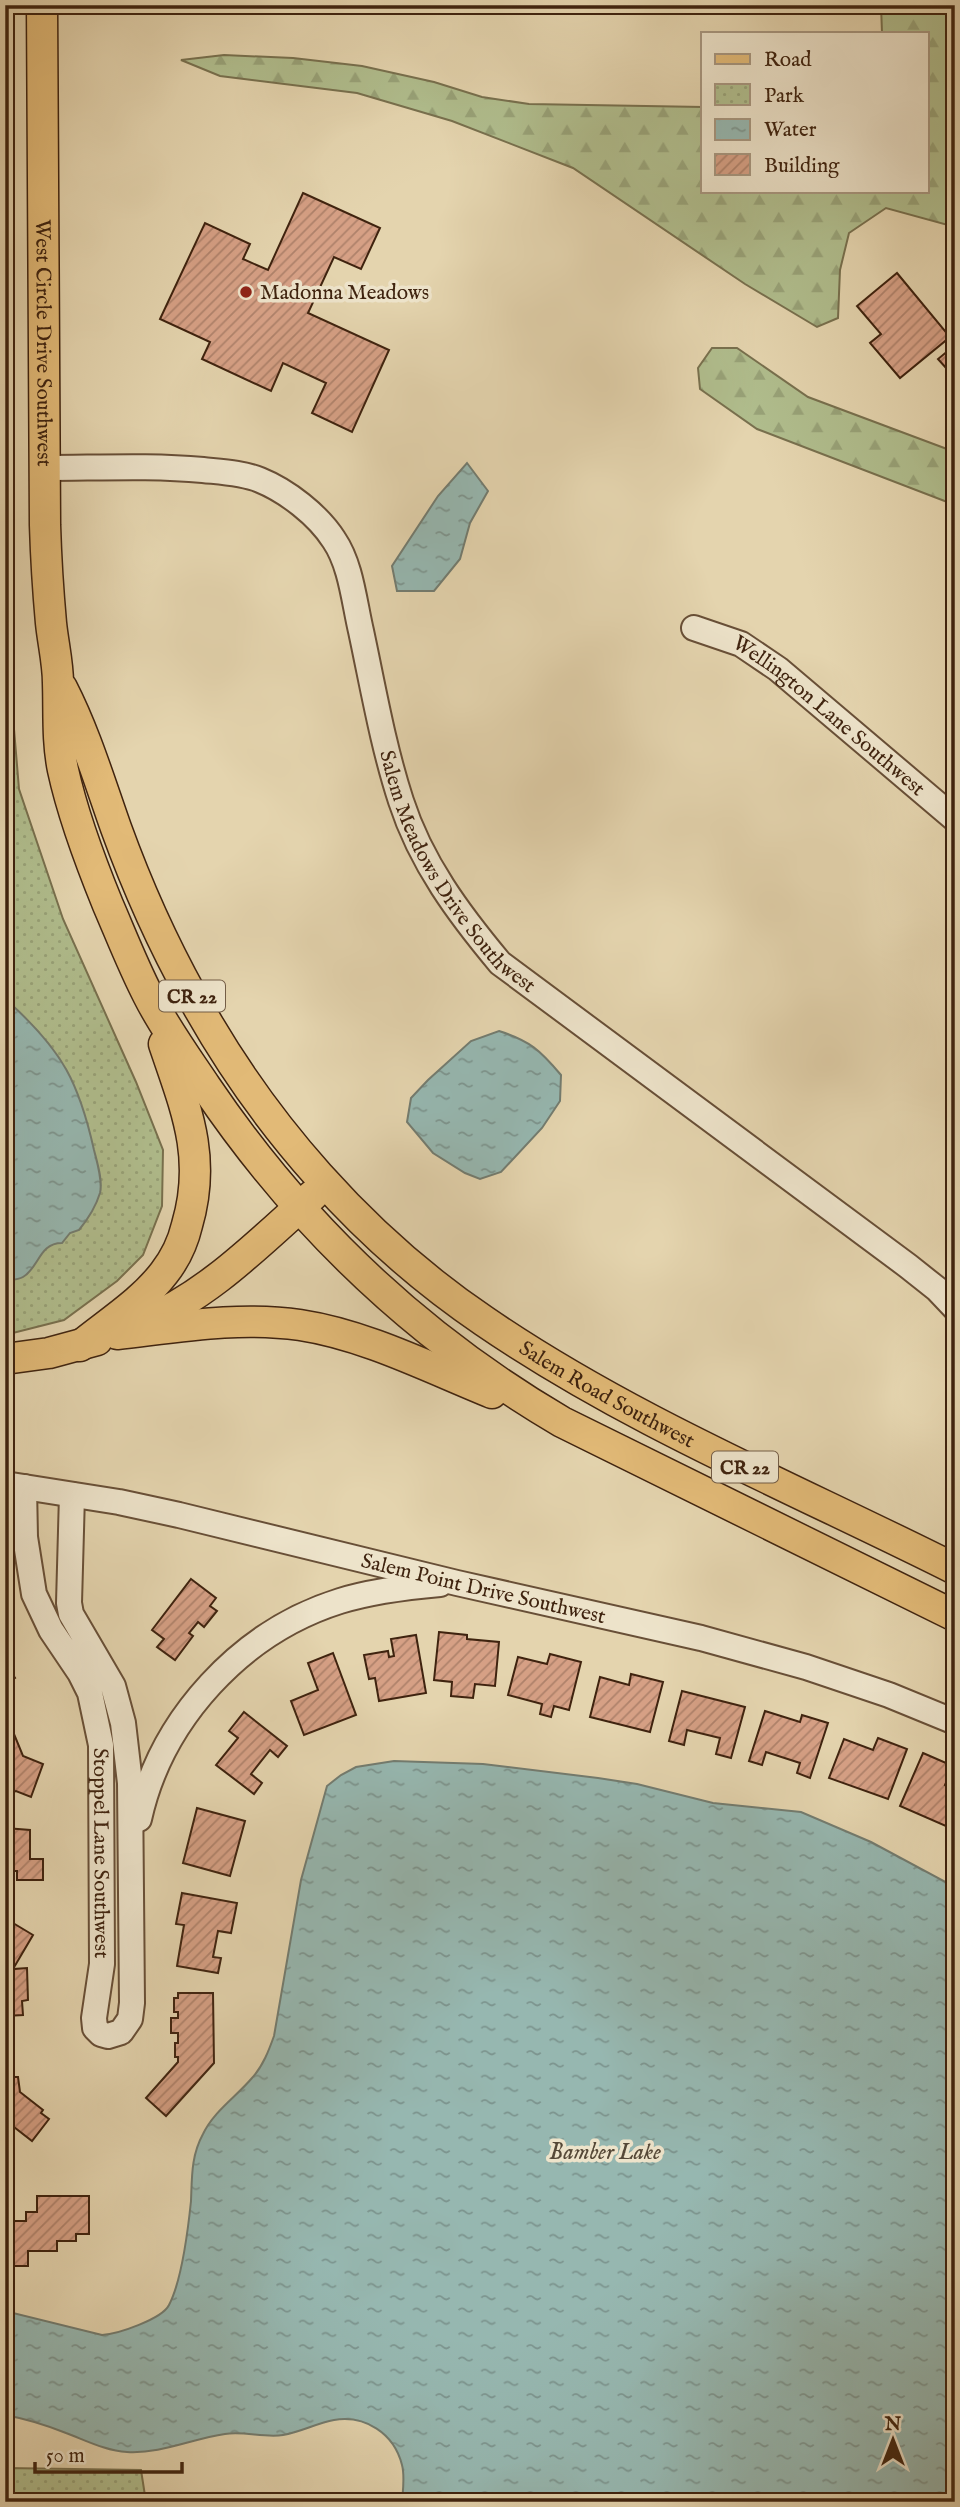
<svg xmlns="http://www.w3.org/2000/svg" width="960" height="2507" viewBox="0 0 960 2507" font-family="'IM FELL English',serif">
	<defs>
		<pattern id="forest-firs" width="22" height="20" patternUnits="userSpaceOnUse" patternTransform="scale(1.75)"><rect width="22" height="20" fill="#b0bd8d"/><path d="M5 1l3.5 6h-7zM16 11l3.5 6h-7z" fill="#98a278"/></pattern>
		<pattern id="park-dots" width="8" height="8" patternUnits="userSpaceOnUse" patternTransform="scale(1.75)"><rect width="8" height="8" fill="#b0bd8d"/><path d="M2 2h.1M6 6h.1" fill="none" stroke="#98a278" stroke-width="1.8" stroke-linecap="round"/></pattern>
		<pattern id="water-ripples" width="26" height="14" patternUnits="userSpaceOnUse" patternTransform="scale(1.75)"><rect width="26" height="14" fill="#96b7b0"/><path d="M2 4q2-2 4 0t4 0M15 11q2-2 4 0t4 0" fill="none" stroke="#7c948e"/></pattern>
		<pattern id="building-hatch" width="6" height="6" patternUnits="userSpaceOnUse" patternTransform="scale(1.75)"><rect width="6" height="6" fill="#d6a085"/><path d="M-1 1l2-2M0 6l6-6M5 7l2-2" fill="none" stroke="#af826b"/></pattern>
	</defs>
	<rect width="100%" height="100%" fill="#e4d4ae"/>
	<filter id="stains"><feTurbulence type="fractalNoise" baseFrequency=".00286" numOctaves="4"/><feColorMatrix values="0 0 0 0 .2 0 0 0 0 .09 0 0 0 0 .02 0 0 0 .5 -.17"/></filter>
	<radialGradient id="worn" r=".72"><stop offset=".6" stop-color="#630" stop-opacity="0"/><stop offset="1" stop-color="#630" stop-opacity=".3"/></radialGradient>
	<!-- forest -->
	<g fill="url(#forest-firs)" stroke="#78704e" stroke-width="2">
		<path d="M881,5H955V227L886,208L849,233L840,270L838,318L817,327L745,284L573,168L452,121L357,93L220,76L181,60L224,55L293,58L362,66L434,82L482,97L529,104L703,107V191H927V33H882Z"/>
		<path d="M712,348H737L808,397L955,452V505L757,429L700,389L698,368Z"/>
	</g>
	<!-- park -->
	<g fill="url(#park-dots)" stroke="#78704e" stroke-width="2">
		<path d="M5,621L19,789L63,919L136,1082L163,1150L162,1206L143,1255L117,1281L64,1320L5,1335Z"/>
		<path d="M5,2468L141,2470L146,2502H5Z"/>
	</g>
	<!-- water -->
	<g fill="url(#water-ripples)" stroke="#737c70" stroke-width="2">
		<path d="M467,463L488,491L470,523L460,559L434,591H397L392,566L438,496Z"/>
		<path d="M12,1005C63,1052 79,1083 94,1150C97,1162 103,1181 100,1193C96,1206 88,1219 79,1230L70,1233L62,1243C39,1243 39,1268 23,1277C18,1280 11,1280 5,1281V1010Z"/>
		<path d="M499,1031C530,1041 540,1050 561,1075L560,1101L542,1128L501,1172L480,1179L465,1173L433,1153L407,1122L411,1098L428,1080L471,1041Z"/>
		<path d="M394,1761L483,1764L598,1778L637,1784L713,1803L801,1812L871,1842L955,1887V2502H402C403,2490 405,2476 402,2465C394,2433 365,2415 334,2420C317,2423 301,2432 283,2435C265,2438 244,2431 225,2434C191,2439 161,2454 127,2452C106,2451 85,2440 66,2433C46,2425 27,2419 5,2415V2311L102,2335C118,2334 162,2319 169,2305C182,2280 188,2230 191,2201C192,2177 191,2156 203,2134C214,2111 236,2097 252,2078C263,2066 269,2050 274,2036L301,1880L327,1786L341,1775L356,1767Z"/>
	</g>
	<g fill="none" stroke-linecap="round" stroke-linejoin="round">
		<!-- stream -->
		<path stroke="#737c70" stroke-width="6" d="M5,928L12,1005"/>
	</g>
	<!-- building -->
	<g fill="url(#building-hatch)" stroke="#3f230f" stroke-width="2">
		<path d="M303,193L380,228L361,269L334,257L308,313L389,350L352,432L312,413L326,383L283,363L271,391L202,359L210,342L160,319L205,223L250,244L243,259L268,270Z"/>
		<path d="M897,273L950,337L900,378L870,343L881,334L857,306Z"/>
		<path d="M955,345V378L938,359Z"/>
		<path d="M191,1579L216,1598L210,1606L217,1611L204,1627L198,1622L189,1633L193,1636L175,1660L157,1647L164,1639L152,1630Z"/>
		<path d="M439,1632L467,1635V1639L499,1642L495,1686L475,1684L473,1698L451,1696L452,1682L434,1680Z"/>
		<path d="M416,1635L426,1693L379,1701L375,1678L369,1679L364,1655L388,1651L389,1657L394,1656L391,1639Z"/>
		<path d="M333,1653L356,1715L304,1735L291,1701L318,1690L308,1663Z"/>
		<path d="M550,1654L581,1662L569,1710L554,1706L551,1717L540,1714L542,1704L508,1695L518,1657L547,1664Z"/>
		<path d="M5,1662L15,1678L5,1684Z"/>
		<path d="M631,1674L663,1682L650,1732L590,1717L600,1677L629,1685Z"/>
		<path d="M682,1691L745,1707L731,1758L716,1754L720,1738L687,1730L684,1745L669,1741Z"/>
		<path d="M765,1711L800,1722L802,1715L828,1723L810,1778L797,1773L800,1763L766,1752L762,1765L749,1761Z"/>
		<path d="M244,1712L287,1746L278,1757L270,1750L251,1774L262,1783L254,1794L216,1765L238,1738L229,1731Z"/>
		<path d="M5,1717H7L23,1756L43,1764L31,1797L16,1791L5,1795Z"/>
		<path d="M878,1738L907,1749L888,1799L829,1778L844,1739L873,1750Z"/>
		<path d="M923,1753L953,1766L945,1785L955,1790V1830L900,1806Z"/>
		<path d="M197,1808L245,1821L230,1876L183,1863Z"/>
		<path d="M5,1828L30,1830V1859H43V1880H17V1871H11V1906H5Z"/>
		<path d="M182,1893L237,1903L231,1933L218,1931L213,1957L221,1958L218,1973L177,1966L184,1925L176,1924Z"/>
		<path d="M13,1923L33,1935L13,1969L27,1968L28,2000L22,2001L23,2015L5,2016V1930L9,1932Z"/>
		<path d="M178,1993H213L214,2063L166,2116L146,2098L178,2062V2057H175V2043H178V2033H171V2018H178V2012H174V1998H178Z"/>
		<path d="M9,2045L12,2077H18L20,2092L43,2110L41,2113L49,2119L32,2141L5,2120V2046Z"/>
		<path d="M37,2196H89V2234H76V2241H57V2251H28V2266H14V2263H5V2221H26V2212H37Z"/>
	</g>
	<g fill="none" stroke-linecap="round" stroke-linejoin="round">
		<!-- minor casing -->
		<g stroke="#684f37" stroke-width="28">
			<g id="minor">
				<path id="s1" d="M44,468C97,468 150,465 203,470C222,472 243,473 260,480C287,491 318,515 334,540C351,565 354,601 361,631C373,687 383,746 401,801C421,863 459,914 500,963L908,1266L937,1289L955,1308"/>
				<path id="s2" d="M694,628L741,644L778,669L955,819"/>
				<path id="s3" d="M5,1484L119,1502L179,1515L457,1583L701,1638L806,1667L889,1695L955,1722"/>
				<path id="s4" d="M24,1487L25,1537L34,1594L51,1630L80,1673L90,1693L101,1745L102,1964L94,2018L95,2028L101,2034L108,2036L121,2032L130,2019L132,2003L130,1783L123,1723L113,1686L71,1614L69,1603L72,1495"/>
				<path d="M139,1819C161,1719 241,1632 340,1601C372,1591 406,1587 440,1584"/>
			</g>
		</g>
		<!-- major casing -->
		<g stroke="#3f230f" stroke-width="33">
			<g id="major">
				<path id="s5" d="M42,5L45,525C46,558 48,590 51,623C53,643 58,663 58,683C59,712 57,741 63,770C73,816 90,861 108,905C121,935 133,966 148,995C164,1027 186,1057 206,1087C300,1226 417,1337 562,1422L955,1616"/>
				<path id="s6" d="M62,688C85,733 99,780 116,828C137,886 162,942 192,996C262,1124 363,1239 484,1321C630,1421 796,1489 955,1569"/>
				<path d="M140,1324C208,1296 259,1243 313,1195"/>
				<path d="M117,1334C178,1327 239,1316 300,1325C366,1335 430,1368 492,1393"/>
				<path d="M80,1346C108,1323 142,1302 164,1273C175,1259 183,1242 187,1225C207,1157 186,1109 164,1044"/>
				<path d="M5,1359L49,1353L97,1340"/>
			</g>
		</g>
		<!-- minor -->
		<use href="#minor" stroke="#ede3ca" stroke-width="24"/>
		<!-- major -->
		<use href="#major" stroke="#e2ba77" stroke-width="30"/>
	</g>
	<!-- markers -->
	<circle fill="#8f2418" stroke="#ede3ca" stroke-width="2.5" cx="246" cy="292" r="7"/>
	<g text-anchor="middle" stroke-width="7" stroke-linejoin="round" paint-order="stroke">
		<!-- shield labels -->
		<g fill="#ede3ca" stroke="#735d47" stroke-width="2">
			<rect x="159" y="980.5" width="66" height="31" rx="5"/>
			<rect x="712" y="1451.5" width="66" height="31" rx="5"/>
		</g>
		<g font-size="19" font-weight="bold" fill="#3f230f">
			<text x="192" y="1003">CR 22</text>
			<text x="745" y="1474">CR 22</text>
		</g>
		<!-- poi labels -->
		<g font-size="21" fill="#3f230f" stroke="#ede3ca" text-anchor="start">
			<text x="260" y="299">Madonna Meadows</text>
		</g>
		<!-- street labels -->
		<g font-size="21" fill="#3f230f" stroke="#ede3ca">
			<text dy="7" stroke="none"><textPath href="#s5" startOffset="338">West Circle Drive Southwest</textPath></text>
			<text dy="7" stroke="none"><textPath href="#s2" startOffset="163">Wellington Lane Southwest</textPath></text>
			<text dy="7" stroke="none"><textPath href="#s1" startOffset="674">Salem Meadows Drive Southwest</textPath></text>
			<text dy="7" stroke="none"><textPath href="#s6" startOffset="919">Salem Road Southwest</textPath></text>
			<text dy="7" stroke="none"><textPath href="#s3" startOffset="490">Salem Point Drive Southwest</textPath></text>
			<text dy="7" stroke="none"><textPath href="#s4" startOffset="383">Stoppel Lane Southwest</textPath></text>
		</g>
		<!-- water labels -->
		<g font-size="23" font-style="italic" fill="#554837" stroke="#ede3ca">
			<text x="605" y="2159">Bamber Lake</text>
		</g>
	</g>
	<!-- margin -->
	<rect width="960" height="2507" fill="none" stroke="#e4d4ae" stroke-width="28"/>
	<rect x="7" y="7" width="946" height="2493" fill="none" stroke="#3f230f" stroke-width="3.5"/>
	<rect x="14" y="14" width="932" height="2479" fill="none" stroke="#3f230f" stroke-width="2"/>
	<!-- legend -->
	<rect x="701" y="32" width="228" height="161" fill="#ede3ca" stroke="#a7967f" stroke-width="2"/>
	<rect x="715" y="54" width="35" height="10" fill="#e2ba77" stroke="#a7967f" stroke-width="2"/>
	<text x="764" y="66" font-size="21" fill="#3f230f">Road</text>
	<rect x="715" y="84" width="35" height="21" fill="url(#park-dots)" stroke="#a7967f" stroke-width="2"/>
	<text x="764" y="102" font-size="21" fill="#3f230f">Park</text>
	<rect x="715" y="119" width="35" height="21" fill="url(#water-ripples)" stroke="#a7967f" stroke-width="2"/>
	<text x="764" y="136" font-size="21" fill="#3f230f">Water</text>
	<rect x="715" y="154" width="35" height="21" fill="url(#building-hatch)" stroke="#a7967f" stroke-width="2"/>
	<text x="764" y="172" font-size="21" fill="#3f230f">Building</text>
	<!-- north arrow -->
	<g transform="translate(893 2440)" stroke="#ede3ca" stroke-width="5" paint-order="stroke">
	<path d="M0-5L12 26L0 18L-12 26Z" fill="#3f230f"/>
	<text y="-10" font-size="19" font-weight="bold" text-anchor="middle" fill="#3f230f">N</text>
	</g>
	<!-- scale -->
	<path d="M35 2462v10h147v-10" fill="none" stroke="#3f230f" stroke-width="3.5"/>
	<text x="46" y="2462" font-size="21" fill="#3f230f" stroke="#ede3ca" stroke-width="5" paint-order="stroke">50 m</text>
	<rect width="100%" height="100%" filter="url(#stains)"/>
	<rect width="100%" height="100%" fill="url(#worn)"/>
</svg>
